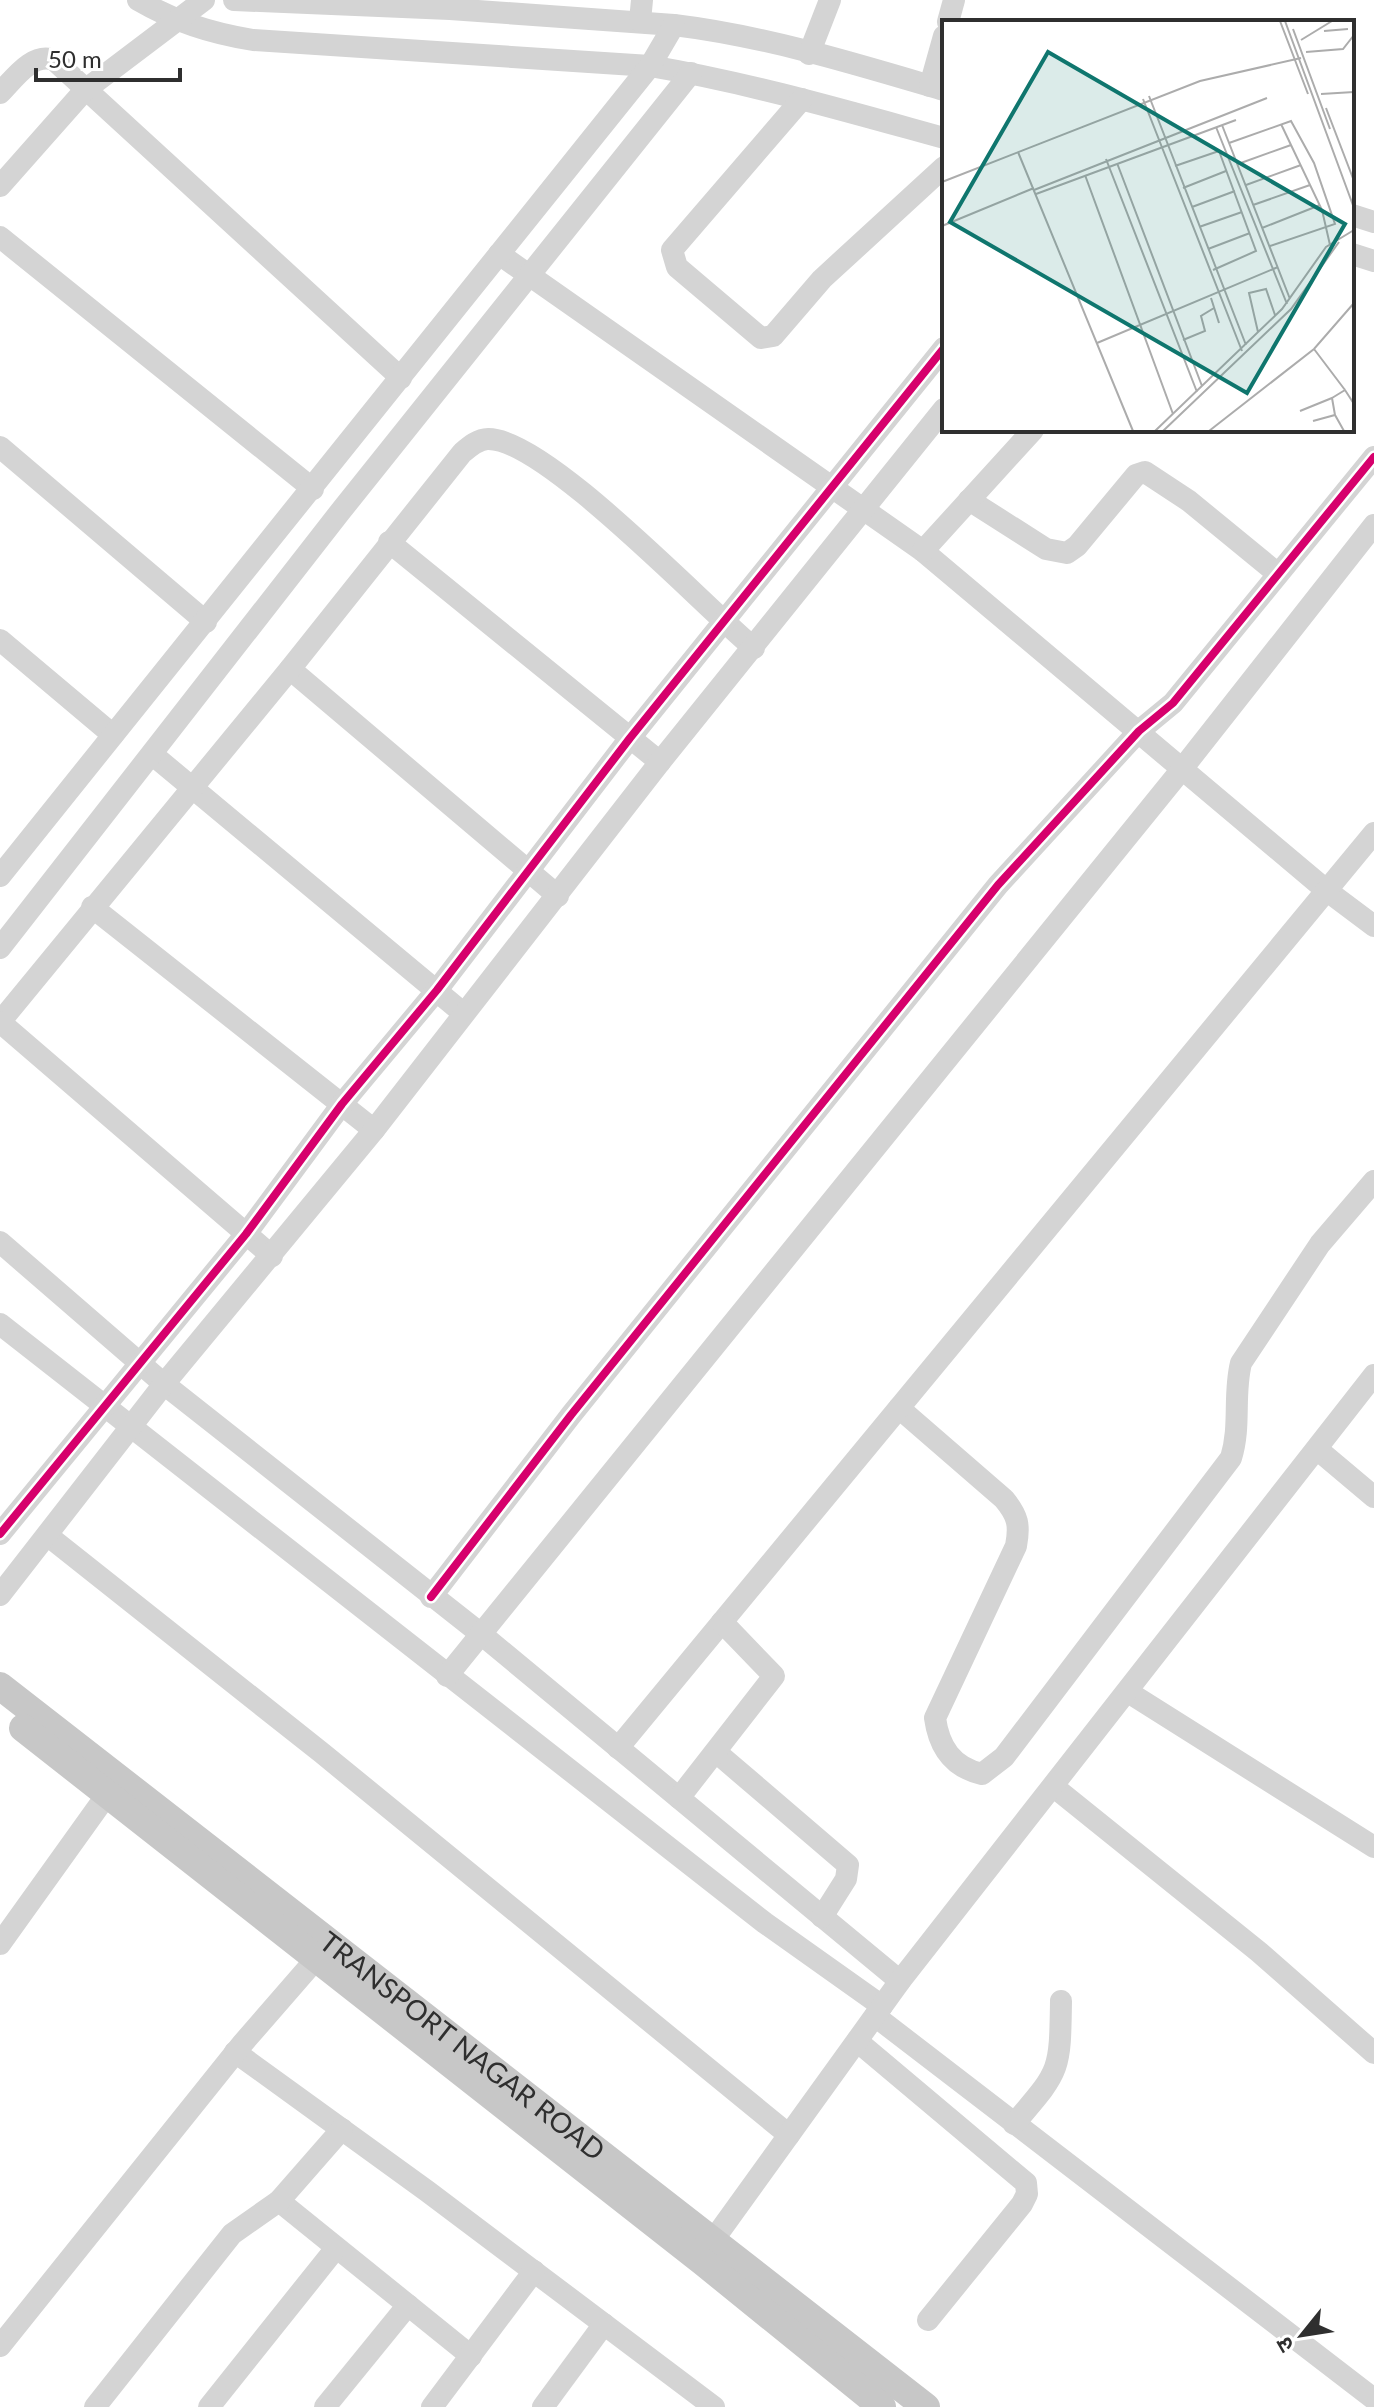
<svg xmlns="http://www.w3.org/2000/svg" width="1374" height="2407" viewBox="0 0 1374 2407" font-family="Lato,'Noto Sans Devanagari',sans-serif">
	<rect width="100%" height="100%" fill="#fff"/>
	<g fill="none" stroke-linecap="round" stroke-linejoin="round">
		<!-- minor -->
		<g stroke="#d4d4d4" stroke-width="22">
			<path d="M138,0C176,22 210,33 253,40L650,66C750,83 846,111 944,138"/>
			<path d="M234,0L450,9L674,25C765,36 856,64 944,90"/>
			<path d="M640,21L642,0"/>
			<path d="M948,22L954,0"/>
			<path d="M809,54L830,0"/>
			<path d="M930,86L944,36"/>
			<path d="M0,93C14,79 32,52 54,60L401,378"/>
			<path d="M802,99L672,250L677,267L761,338L773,336L822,279L944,167"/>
			<path d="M0,186L85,90L204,0"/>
			<path d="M1352,215L1374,222"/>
			<path d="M0,237L313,489"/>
			<path d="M499,254L923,551L1326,890L1374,926"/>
			<path d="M1352,254L1374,261"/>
			<path d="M0,447L206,622"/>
			<path d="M969,500L1046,549L1067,553L1077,546L1136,475L1145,472L1189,501L1278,574"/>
			<path d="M389,542L660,762"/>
			<path d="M923,551L1033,430"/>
			<path d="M0,640L113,735"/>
			<path d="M290,669L558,896"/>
			<path d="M153,755L463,1013"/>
			<path d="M0,876L650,66L674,25"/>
			<path d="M92,907L374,1130"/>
			<path d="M0,948L340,512L691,73"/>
			<path d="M0,1022L290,669L462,453C469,447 478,439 488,439C545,438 703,606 754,648"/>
			<path d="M0,1022L272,1256"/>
			<path d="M0,1242L164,1384L481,1634L900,1981"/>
			<path d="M0,1324L765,1923L882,2006"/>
			<path d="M899,1408L1004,1499C1018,1516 1020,1525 1016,1546L935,1718C939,1747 952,1767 982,1774L1004,1757L1231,1458C1241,1426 1233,1395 1241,1363L1320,1244L1374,1181"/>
			<path d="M1317,1449L1374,1497"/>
			<path d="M0,1534L246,1234L342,1104L437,990L630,738L944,348"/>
			<path d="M47,1535L322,1753L789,2135"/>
			<path d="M0,1595L164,1384L374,1130L660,762L944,409"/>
			<path d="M431,1597L571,1415L998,885L1139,731L1173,703L1374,457"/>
			<path d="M447,1676L1182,769L1374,525"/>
			<path d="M1128,1692L1374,1847"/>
			<path d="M618,1748L1374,833"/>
			<path d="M716,1752L848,1865L846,1879L822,1917"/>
			<path d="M1054,1787L1259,1952L1374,2053"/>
			<path d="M679,1798L774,1676L722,1622"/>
			<path d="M0,1944L106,1796"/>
			<path d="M875,2016L1374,2399"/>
			<path d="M857,2041L1026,2183L1027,2194L1022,2204L928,2320"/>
			<path d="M235,2052L427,2191L714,2407"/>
			<path d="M1014,2124C1060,2070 1060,2073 1061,2001"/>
			<path d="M279,2201L471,2356"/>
			<path d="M714,2239L900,1981L1374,1375"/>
			<path d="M0,2346L243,2043L316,1959"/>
			<path d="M95,2407L232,2234L279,2201L342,2129"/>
			<path d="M209,2407L336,2248"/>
			<path d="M325,2407L408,2305"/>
			<path d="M432,2407L534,2271"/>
			<path d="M543,2407L604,2324"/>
		</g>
		<!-- major -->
		<g stroke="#c7c7c7" stroke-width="28">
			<path id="s1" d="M0,1686L926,2407"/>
			<path d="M23,1728L703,2262L882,2407"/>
		</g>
		<!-- cycleway casing -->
		<g stroke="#fff" stroke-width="13">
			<g id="cycleway">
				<path d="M0,1534L246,1234L342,1104L437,990L630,738L944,348"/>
				<path d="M431,1597L571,1415L998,885L1139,731L1173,703L1374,457"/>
			</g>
		</g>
		<!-- cycleway -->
		<use href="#cycleway" stroke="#d6006c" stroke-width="8"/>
	</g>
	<g text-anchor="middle" stroke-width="8" stroke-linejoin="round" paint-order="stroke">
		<!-- street labels -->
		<g font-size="28" fill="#2f2f2f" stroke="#fff">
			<text dy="10" stroke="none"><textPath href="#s1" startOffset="586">TRANSPORT NAGAR ROAD</textPath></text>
		</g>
	</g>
	<!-- overview -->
	<g transform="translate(942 20)">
		<rect width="412" height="412" fill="#fff"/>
		<path fill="none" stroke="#acacac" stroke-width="2" d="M338,1L366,74M343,1L412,188M351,9L388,109M382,11L406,9M359,20L390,1M364,32L401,29L412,15M379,74L412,72M207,76L304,325M201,79L300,331M384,88L412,161M339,104L380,190L388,225M280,105L348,279M274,107L345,284M287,123L349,101L372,143L393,204L328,226M76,132L191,411M164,139L255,372M175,143L260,366M296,144L349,125M233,146L277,131M143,155L231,394M0,162L258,61L359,38M304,165L359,145M241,168L284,151M92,170L325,78M94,174L294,100M311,185L368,165M250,187L293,171M0,206L92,168M257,207L300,192M320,208L378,185M266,229L308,213M271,250L314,231L277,131M269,278L277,303M316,312L307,273L324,269L333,295M241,320L263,311L259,296L272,288M155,323L336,247M372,329L403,370M390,378L403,370L412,384M358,391L390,378L393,395M371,401L393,395L402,411M213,411L340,289L384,227L412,210M221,411L349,289L397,222M267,411L372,329L412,283"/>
		<path fill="#0f766e" fill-opacity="0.15" stroke="#0f766e" stroke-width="4" d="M106,32L403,204L305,373L8,202Z"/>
		<rect width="412" height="412" fill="none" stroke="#2f2f2f" stroke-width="4"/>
	</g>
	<!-- north arrow -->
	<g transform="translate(1302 2335) rotate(240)" stroke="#ffffff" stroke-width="6" paint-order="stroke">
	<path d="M0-6L14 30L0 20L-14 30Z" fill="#2f2f2f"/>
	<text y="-12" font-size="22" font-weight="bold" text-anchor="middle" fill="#2f2f2f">उ</text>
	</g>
	<!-- scale -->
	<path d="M36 68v12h144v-12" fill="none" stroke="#2f2f2f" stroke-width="4"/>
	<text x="48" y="68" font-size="24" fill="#2f2f2f" stroke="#ffffff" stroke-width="6" paint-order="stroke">50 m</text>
</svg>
